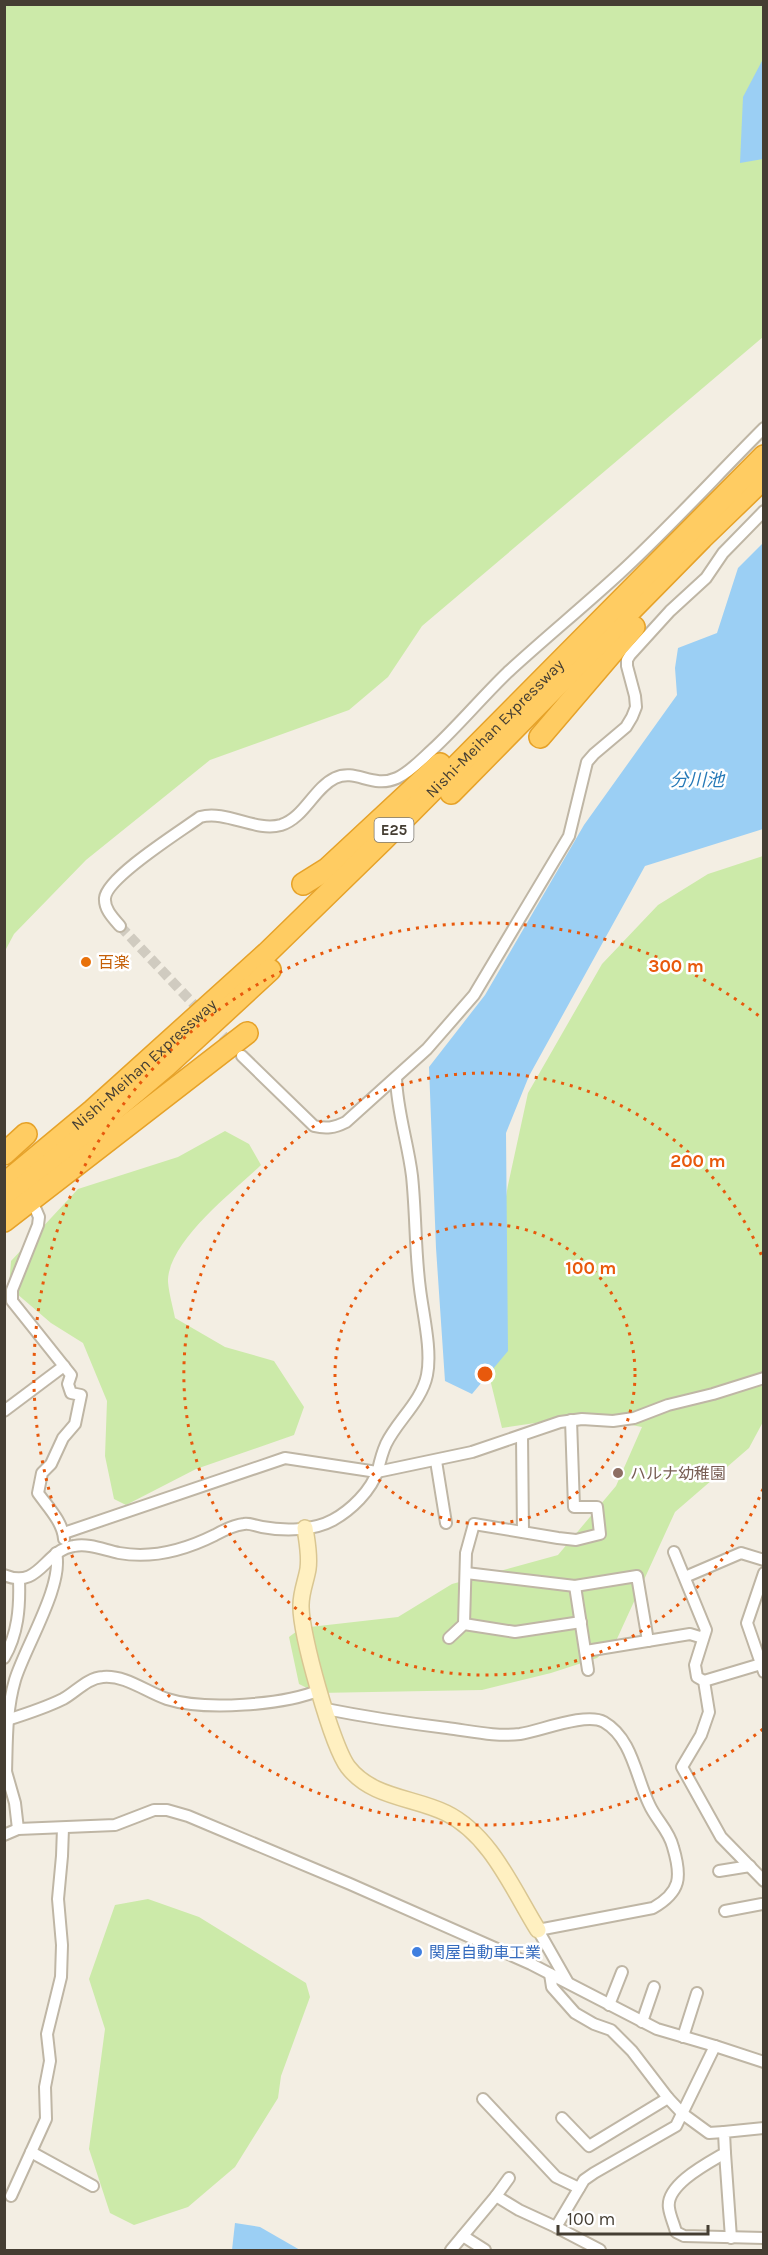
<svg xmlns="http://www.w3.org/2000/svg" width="768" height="2255" viewBox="0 0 768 2255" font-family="Karla,'Noto Sans JP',sans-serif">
	<rect width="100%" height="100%" fill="#f3eee3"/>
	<!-- green -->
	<g fill="#cceaa9">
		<path d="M5,5H763V337L422,626L388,677L349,710L210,760L86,860L14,934L5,951Z"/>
		<path d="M763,856L764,1420L749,1448L675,1512L616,1641L597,1658L551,1673L482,1690L317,1693L299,1684L289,1637L301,1628L398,1617L452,1584L558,1555L616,1486L642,1427L583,1416L502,1428L487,1367L492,1275L508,1185L528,1093L602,964L658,905L708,874Z"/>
		<path d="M225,1131L249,1144L261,1165C234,1191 167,1242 168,1282C169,1294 173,1307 175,1318L225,1347L274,1361L304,1407L294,1435L196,1469L126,1505L114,1499L105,1456L107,1401L83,1343L51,1323L9,1287L11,1261L78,1189L178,1157Z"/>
		<path d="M148,1899L199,1917L306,1983L310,1997L281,2076L278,2098L235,2167L188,2207L134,2225L110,2213L89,2149L105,2029L89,1979L115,1905Z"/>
	</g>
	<!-- water -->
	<g fill="#9bcff4">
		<path d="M763,59V159L740,163L743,97Z"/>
		<path d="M763,543V829L645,866L529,1076L506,1133L508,1351L472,1394L445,1381L436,1248L429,1067L485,995L584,825L677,695L675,668L678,648L717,633L738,568Z"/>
		<path d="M235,2223L260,2227L300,2250H232Z"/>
	</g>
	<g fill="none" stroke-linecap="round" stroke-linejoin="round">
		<!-- street-tunnel -->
		<path stroke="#d0cbc0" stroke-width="10" stroke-dasharray="10 5" stroke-linecap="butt" d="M120,926L233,1046"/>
		<!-- street casing -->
		<g stroke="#bfb6a5" stroke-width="14">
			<g id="street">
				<path d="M120,926C113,918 104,909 105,898C107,877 181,831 200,817C227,810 255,832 281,825C304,818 314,788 335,778C356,768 372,789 397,778C410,772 421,760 432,750C459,725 482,697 508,672C545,638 583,607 620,573C670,527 716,476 764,428"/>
				<path d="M242,1056L314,1126C326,1129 334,1128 346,1122L427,1049L474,995L569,836L587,762L594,754L626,727L632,717L636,707L635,696L627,666V660L630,655L670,611L706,578L723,553L764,511"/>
				<path d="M36,1210L39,1217L38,1225L12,1290V1301L71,1375L68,1384L71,1393L81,1395L75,1424L63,1438L51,1464L42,1473L38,1493C47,1506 63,1522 64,1539"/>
				<path d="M4,1411L64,1366"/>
				<path d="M522,1436L523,1532"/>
				<path d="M436,1461L446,1523"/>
				<path d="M64,1533L285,1458L377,1472L472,1452L560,1422L582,1419L613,1421L634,1418L668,1405L713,1394L764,1378"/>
				<path d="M674,1552L706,1630L695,1665L697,1677L704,1681L709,1712L701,1735L682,1767L721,1837L764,1881"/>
				<path d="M466,1573L575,1586L637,1576L648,1641"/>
				<path d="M764,1573L747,1623L764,1672"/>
				<path d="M4,1575C40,1590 44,1550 74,1546C89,1543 104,1550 119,1553C152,1559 185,1550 215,1535C224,1530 234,1525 244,1524C250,1523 256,1526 262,1527C284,1531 313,1531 333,1520C351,1510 371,1491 378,1470C380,1461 382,1453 386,1444C397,1421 422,1401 427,1375C432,1350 423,1314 420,1289C415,1252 416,1214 412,1176C408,1143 397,1111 396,1078"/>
				<path d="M685,1577L741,1553L764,1560"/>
				<path d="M575,1586L588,1670"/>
				<path d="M464,1624L466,1553L474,1524L558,1538L576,1540L600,1534L597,1507H574L571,1420"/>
				<path d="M449,1638L464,1624L515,1632L581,1622"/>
				<path d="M586,1651L690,1634L703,1638"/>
				<path d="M4,1658C18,1634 20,1607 19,1580"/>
				<path d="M704,1681L761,1664"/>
				<path d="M326,1709C366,1717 406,1723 447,1728C471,1731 496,1737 520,1734C540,1731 586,1712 604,1722C632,1738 636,1777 649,1804C656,1820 669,1830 673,1847C682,1877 681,1892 653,1908L538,1930L567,1981"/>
				<path d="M7,1720C26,1714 45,1708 63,1699C76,1692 87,1678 103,1677C126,1675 146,1692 167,1699C205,1711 284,1705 320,1690"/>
				<path d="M5,1768L15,1803L18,1829"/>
				<path d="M6,1773C7,1741 6,1711 15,1680C25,1647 64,1585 56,1553"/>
				<path d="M4,1835L18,1829L115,1825L154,1810H167L188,1816L350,1884L531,1964L657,2029L715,2046"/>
				<path d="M719,1871L750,1866"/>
				<path d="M725,1911L762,1904"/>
				<path d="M550,1974L552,1987L575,2013L594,2024L611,2030L632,2051L668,2098"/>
				<path d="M609,2005L622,1972"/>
				<path d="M642,2022L654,1987"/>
				<path d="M683,2037L697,1993"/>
				<path d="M483,2099L556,2177L579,2188"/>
				<path d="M562,2118L589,2146L668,2098L683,2114L709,2133L724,2132"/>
				<path d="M764,2128L724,2132L725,2153C708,2163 665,2185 669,2208C670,2216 674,2224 676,2232L684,2236L764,2238"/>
				<path d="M31,2152L93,2186"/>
				<path d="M725,2153L731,2238"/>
				<path d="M11,2196L46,2119L45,2087L50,2061L47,2034L61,1977L62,1945L58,1899L62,1856L63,1828"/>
				<path d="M496,2196L509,2178"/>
				<path d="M556,2227L600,2250"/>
				<path d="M463,2236L485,2250"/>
				<path d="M451,2250L496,2196L519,2210L556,2227L584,2180L594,2173L676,2126L715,2046L764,2062"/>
			</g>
		</g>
		<!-- secondary casing -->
		<g stroke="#d9c692" stroke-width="18">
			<path id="secondary" d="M305,1528C307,1542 310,1555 308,1569C306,1581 301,1592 301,1605C300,1632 332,1746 348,1767C372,1798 413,1797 446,1813C491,1835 513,1890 538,1930"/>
		</g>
		<!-- highway casing -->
		<g stroke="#e6a229" stroke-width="24">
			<g id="highway">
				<path d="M540,737L634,627"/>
				<path d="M451,793L702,538L764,478"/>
				<path d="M303,884L327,869L440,764"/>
				<path d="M4,1154L26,1134"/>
				<path id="s1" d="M4,1184L93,1110L267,953L383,840L764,456"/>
				<path d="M4,1203L166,1066L270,970"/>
				<path d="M4,1221L247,1033"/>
			</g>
		</g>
		<!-- street -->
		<use href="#street" stroke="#fff" stroke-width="10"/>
		<!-- secondary -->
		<use href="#secondary" stroke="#fff0c1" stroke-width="15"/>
		<!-- highway -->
		<use href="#highway" stroke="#ffcc62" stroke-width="21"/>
	</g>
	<!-- distance rings -->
	<g fill="none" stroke="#e8590c" stroke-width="3" stroke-dasharray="3 6">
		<circle cx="485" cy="1374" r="150"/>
		<path d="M763 1489A301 301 0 1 1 763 1259"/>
		<path d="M763 1729A451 451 0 1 1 763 1019"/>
	</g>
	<!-- markers -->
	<circle fill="#e8710a" stroke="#fff" stroke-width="2" cx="86" cy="962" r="6"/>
	<circle fill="#8d6e63" stroke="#fff" stroke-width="2" cx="618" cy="1473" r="6"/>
	<circle fill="#3f7fe0" stroke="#fff" stroke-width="2" cx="417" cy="1952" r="6"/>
	<g text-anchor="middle" stroke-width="5" stroke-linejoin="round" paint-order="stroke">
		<!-- shield labels -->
		<rect fill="#fff" stroke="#7d7870" stroke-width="1.5" x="374.5" y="818" width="39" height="24" rx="4.5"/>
		<g font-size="15" font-weight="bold" fill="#453e33">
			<text x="394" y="835">E25</text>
		</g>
		<!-- street labels -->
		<g font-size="16" fill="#453e33" stroke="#fff">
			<text dy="6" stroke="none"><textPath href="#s1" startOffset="670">Nishi-Meihan Expressway</textPath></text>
			<text dy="6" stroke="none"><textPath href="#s1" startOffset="184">Nishi-Meihan Expressway</textPath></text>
		</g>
		<!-- food labels -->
		<g font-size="16" fill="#c56008" stroke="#fff" text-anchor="start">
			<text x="98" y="968">百楽</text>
		</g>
		<!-- education labels -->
		<g font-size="16" fill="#785e54" stroke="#fff" text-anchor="start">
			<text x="630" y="1479">ハルナ幼稚園</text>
		</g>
		<!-- shop labels -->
		<g font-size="16" fill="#366cbe" stroke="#fff" text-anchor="start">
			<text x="429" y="1958">関屋自動車工業</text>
		</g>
		<!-- water labels -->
		<g font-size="18" font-style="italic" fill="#2679b7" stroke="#fff">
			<text x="697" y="786">分川池</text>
		</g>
	</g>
	<circle cx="485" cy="1374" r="9" fill="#e8590c" stroke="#fff" stroke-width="3"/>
	<g font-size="18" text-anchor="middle" font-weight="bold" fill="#e8590c" stroke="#fff" stroke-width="5" stroke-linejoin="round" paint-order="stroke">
		<text x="676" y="972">300 m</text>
		<text x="698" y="1167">200 m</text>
		<text x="591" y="1274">100 m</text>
	</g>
	<!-- border -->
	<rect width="768" height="2255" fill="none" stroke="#453e33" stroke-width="12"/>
	<!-- scale -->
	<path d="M558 2225v9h150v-9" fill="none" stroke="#453e33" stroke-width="3"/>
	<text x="567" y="2225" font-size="18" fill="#453e33" stroke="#ffffff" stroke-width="4.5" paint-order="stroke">100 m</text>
</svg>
